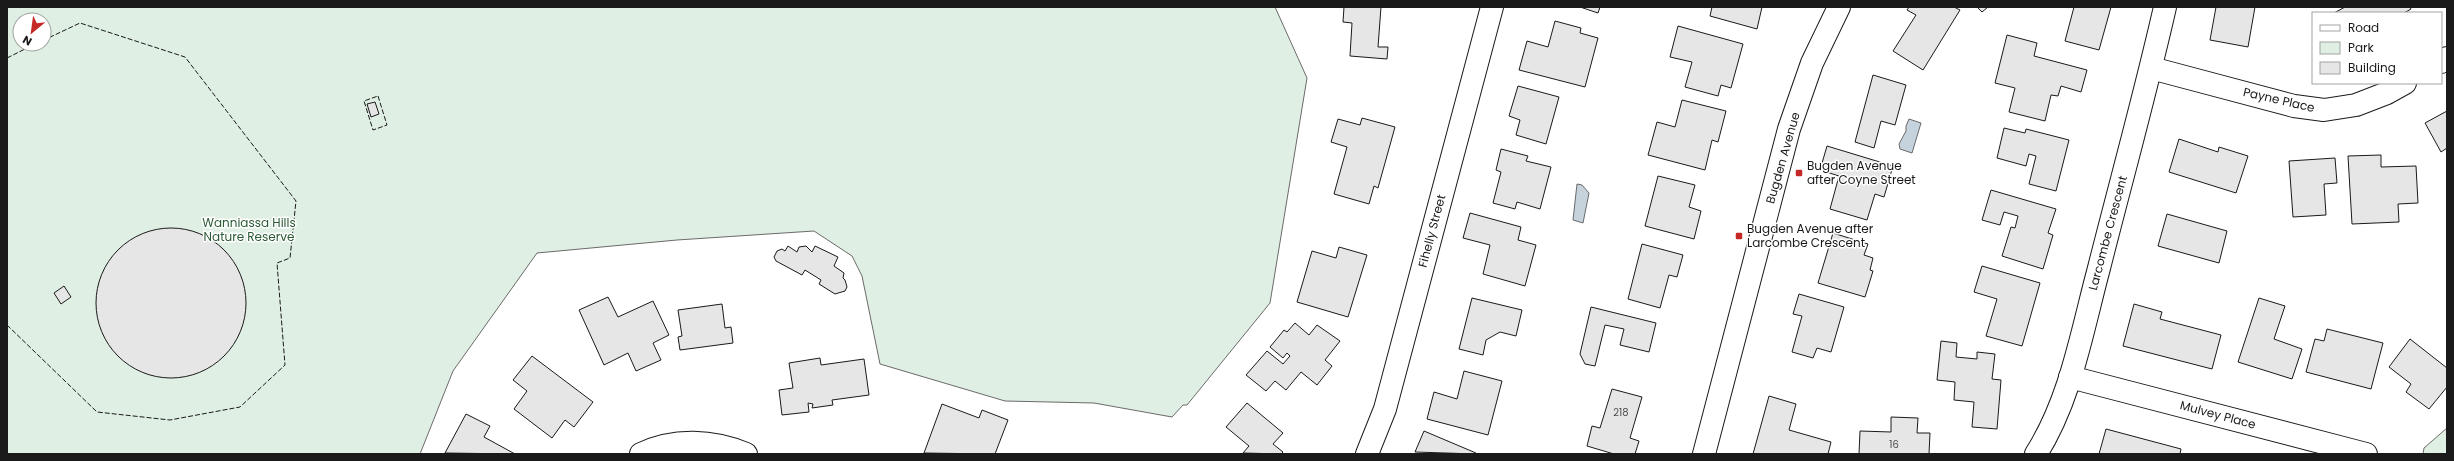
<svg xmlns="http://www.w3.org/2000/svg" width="2454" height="461" viewBox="0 0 2454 461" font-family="Poppins,sans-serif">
	<rect width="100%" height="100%" fill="#fff"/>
	<!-- green -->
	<g fill="#e0efe3" stroke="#6a6a6a" fill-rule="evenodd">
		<path d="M7,7H1275L1307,78L1270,303L1187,405H1183L1172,417L1094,403L1005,401L880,364L862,276L852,256L814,231L677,240L537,253L453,371L420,454H7ZM20,20H44V44H20Z"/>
		<path d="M2447,428V454H2423L2424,448Z"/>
	</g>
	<!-- water -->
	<g fill="#c6d2dc" stroke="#6a6a6a">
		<path d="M1909,119L1921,123L1912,153L1900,149L1899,144L1906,131V126Z"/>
		<path d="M1577,184L1582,185L1589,193L1583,223L1573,220Z"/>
	</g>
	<!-- building -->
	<g fill="#e6e6e6" stroke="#1a1a1a">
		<path d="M1344,7H1381L1378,47H1388L1387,59L1350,56L1352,23L1343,22Z"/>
		<path d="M1580,7H1600L1598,13Z"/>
		<path d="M1712,7H1762L1757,29L1710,16Z"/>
		<path d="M1909,7H1954L1960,10L1923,70L1893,51L1916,15L1907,10Z"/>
		<path d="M1977,7H1988L1982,12Z"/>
		<path d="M2074,7H2111L2099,50L2065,41Z"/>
		<path d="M2216,7H2255L2248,47L2210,40Z"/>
		<path d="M2345,7H2410L2411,9L2404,13H2334Z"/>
		<path d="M1555,21L1581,28L1580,33L1598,38L1585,87L1519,70L1527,41L1548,47Z"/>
		<path d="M1678,26L1743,44L1731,88L1721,85L1718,96L1685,87L1692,62L1670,57Z"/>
		<path d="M2007,35L2037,43L2034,56L2087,70L2081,92L2061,86L2058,96L2051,95L2045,121L2009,112L2015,88L1995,83Z"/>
		<path d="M1873,75L1906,85L1895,125L1881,121L1874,148L1855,142Z"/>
		<path d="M1518,86L1559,97L1546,144L1516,135L1520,120L1509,116Z"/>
		<path d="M1682,100L1726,111L1718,142L1712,140L1705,170L1648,155L1657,122L1675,127Z"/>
		<path d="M375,102L379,114L371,117L367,104Z"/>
		<path d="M2447,111V148L2441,152L2425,123Z"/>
		<path d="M1362,118L1395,127L1378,188L1374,186L1369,204L1334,194L1347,147L1331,142L1338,119L1360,125Z"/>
		<path d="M2004,128L2025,133L2026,129L2069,140L2056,191L2029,184L2036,156L2029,154L2026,166L1997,158Z"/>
		<path d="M2179,139L2218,152L2219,147L2248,156L2236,193L2169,172Z"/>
		<path d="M1827,146L1893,166L1884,197L1875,194L1867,220L1830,209L1839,176L1820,170Z"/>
		<path d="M1501,149L1528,156L1526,161L1551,167L1540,209L1517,202L1515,209L1493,203L1501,172L1496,170Z"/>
		<path d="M2381,155V167L2416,166L2418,203L2398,204L2399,222L2352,224L2348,156Z"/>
		<path d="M2335,158L2337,183L2324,184L2326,215L2293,217L2289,161Z"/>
		<path d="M1658,176L1695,185L1689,207L1701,211L1694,239L1645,226Z"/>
		<path d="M1991,190L2056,209L2048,233L2053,235L2043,269L2002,256L2011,227L2015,228L2018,216L2004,212L2000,225L1982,220Z"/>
		<path d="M1470,213L1521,227L1518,240L1536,245L1525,286L1483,274L1490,245L1463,238Z"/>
		<path d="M2167,214L2227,231L2219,263L2158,246Z"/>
		<circle cx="171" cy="303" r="75"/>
		<path d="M1833,233L1868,244L1864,255L1873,258L1870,270L1873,271L1865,297L1818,283Z"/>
		<path d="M1642,244L1683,255L1677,277L1669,275L1660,308L1628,299Z"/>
		<path d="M788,246L797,252L799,247L806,246L812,252L815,246L838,257L834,266L844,273L843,278L845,280L847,287L845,291L835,294L819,284L821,280L805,270L802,275L776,261L774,257L777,251L782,249L785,251Z"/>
		<path d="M1339,247L1367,255L1348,317L1297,302L1312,251L1336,258Z"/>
		<path d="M1982,266L2040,283L2022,346L1986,336L1997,299L1974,292Z"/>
		<path d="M64,286L71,297L61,304L54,293Z"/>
		<path d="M1799,294L1844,307L1831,352L1817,348L1813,358L1792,352L1802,316L1793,314Z"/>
		<path d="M608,297L618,317L653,301L669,335L653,343L661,360L636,371L628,353L604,365L579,310Z"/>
		<path d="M1472,298L1522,310L1516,336L1500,332L1486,340L1483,355L1459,349Z"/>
		<path d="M2259,298L2285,306L2274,339L2302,349L2292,379L2238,362Z"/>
		<path d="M722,304L725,328L731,327L733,343L680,350L678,337L682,336L678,310Z"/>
		<path d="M2134,304L2162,312L2160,319L2221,335L2212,369L2123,346Z"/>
		<path d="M1591,307L1656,323L1649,352L1620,345L1624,329L1605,325L1595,366L1585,364L1580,354Z"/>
		<path d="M1295,323L1309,335L1317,325L1340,341L1325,360L1332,366L1317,385L1301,372L1286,390L1275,381L1266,391L1246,375L1267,351L1283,364L1290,356L1287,353L1283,358L1270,347L1284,330L1287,332Z"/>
		<path d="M2327,329L2383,343L2371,389L2306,372L2315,339L2324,341Z"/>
		<path d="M2410,339L2447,368V387L2429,409L2406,392L2411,384L2389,367Z"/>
		<path d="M1941,341L1957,343L1956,357L1977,359V352L1995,354L1992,379L2001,380L1997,429L1972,427L1974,402L1954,400L1955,382L1937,380Z"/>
		<path d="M532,356L593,402L574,427L565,420L552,438L514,409L527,391L513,380Z"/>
		<path d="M820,358L821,365L864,359L869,395L832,400L833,405L812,408L813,404L808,403L809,412L782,415L779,390L793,388L789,363Z"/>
		<path d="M1464,371L1502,381L1488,435L1427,419L1434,392L1457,399Z"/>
		<path d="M1612,389L1642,397L1630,438L1639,441L1635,454H1614L1587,446L1592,426L1600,428Z"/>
		<path d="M1769,396L1796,404L1789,430L1831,442L1828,454H1753Z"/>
		<path d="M1247,403L1283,433L1273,444L1283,452L1281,454L1243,453L1249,446L1226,427Z"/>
		<path d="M942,404L979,418L982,410L1008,420L995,454L924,453Z"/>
		<path d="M466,414L490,426L484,437L515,454L445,453Z"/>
		<path d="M1891,417L1918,418L1917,433H1930L1929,454H1859L1860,431L1891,432Z"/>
		<path d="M2106,429L2181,449L2180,454H2099Z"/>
		<path d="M1424,431L1476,453V454L1415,452Z"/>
	</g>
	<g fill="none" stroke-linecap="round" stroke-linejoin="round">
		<!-- minor casing -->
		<g stroke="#1a1a1a" stroke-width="24">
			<g id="minor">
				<path d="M2441,62L2447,58"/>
				<path d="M2151,68L2294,106L2324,110L2356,105L2387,93L2405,83"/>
				<path d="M2070,377L2366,454"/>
				<path d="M641,454C674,438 713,440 746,454"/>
				<path d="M1367,454L1385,409L1492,7"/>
				<path d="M1704,454L1789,129L1812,63L1839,7"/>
				<path d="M2036,454C2071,399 2082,331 2099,268C2121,181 2145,95 2165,7"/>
			</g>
		</g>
		<!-- minor -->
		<use href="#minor" stroke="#fff" stroke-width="22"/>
		<!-- fence -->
		<g stroke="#1a1a1a" stroke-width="1" stroke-dasharray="5 2" stroke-linecap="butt">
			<path d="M7,58L35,44"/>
			<path d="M378,96L387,125L373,130L364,101Z"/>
			<path d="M7,325L97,412L170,420L240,407L285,365L277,263L290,258L296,201L185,57L80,23L44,40"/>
		</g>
	</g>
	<!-- markers -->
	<g fill="#c62828" stroke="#fff" stroke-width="1.5">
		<rect x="1795" y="169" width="8" height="8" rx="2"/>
		<rect x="1735" y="232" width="8" height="8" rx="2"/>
	</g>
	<g text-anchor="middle" stroke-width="3" stroke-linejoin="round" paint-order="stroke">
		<!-- number labels -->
		<g font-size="10" fill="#4d4d4d">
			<text x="1621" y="416">218</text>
			<text x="1894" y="448">16</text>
		</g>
		<!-- street labels -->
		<g font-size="12" fill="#1a1a1a" stroke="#fff">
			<text transform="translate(2279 100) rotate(13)" y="4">Payne Place</text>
			<text transform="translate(1783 158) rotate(-74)" y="4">Bugden Avenue</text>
			<text transform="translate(1432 231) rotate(-75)" y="4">Fihelly Street</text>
			<text transform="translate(2108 233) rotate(-75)" y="4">Larcombe Crescent</text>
			<text transform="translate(2218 415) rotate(15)" y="4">Mulvey Place</text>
		</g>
		<!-- poi labels -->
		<g font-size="12" fill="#1a1a1a" stroke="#fff" text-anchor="start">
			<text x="1807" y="170">Bugden Avenue<tspan x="1807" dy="14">after Coyne Street</tspan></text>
			<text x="1747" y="233">Bugden Avenue after<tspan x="1747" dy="14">Larcombe Crescent</tspan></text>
		</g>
		<!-- park labels -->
		<g font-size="12" fill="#2b5a34" stroke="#fff">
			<text x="249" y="227">Wanniassa Hills<tspan x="249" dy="14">Nature Reserve</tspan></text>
		</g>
	</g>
	<!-- border -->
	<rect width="2454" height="461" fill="none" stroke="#1a1a1a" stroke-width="16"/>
	<!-- legend -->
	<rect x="2312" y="12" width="130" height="72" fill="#ffffff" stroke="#a3a3a3"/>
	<rect x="2320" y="25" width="20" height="6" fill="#ffffff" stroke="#a3a3a3"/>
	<text x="2348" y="32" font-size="12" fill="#1a1a1a">Road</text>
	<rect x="2320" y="42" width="20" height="12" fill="#e0efe3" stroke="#a3a3a3"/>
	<text x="2348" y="52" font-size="12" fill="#1a1a1a">Park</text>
	<rect x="2320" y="62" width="20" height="12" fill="#e6e6e6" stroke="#a3a3a3"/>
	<text x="2348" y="72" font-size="12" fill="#1a1a1a">Building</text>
	<!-- north arrow -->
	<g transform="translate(32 32) rotate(209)"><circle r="19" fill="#ffffff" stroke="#a3a3a3"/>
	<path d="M0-3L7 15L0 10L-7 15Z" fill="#c62828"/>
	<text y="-6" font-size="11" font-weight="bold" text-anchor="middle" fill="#1a1a1a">N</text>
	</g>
</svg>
